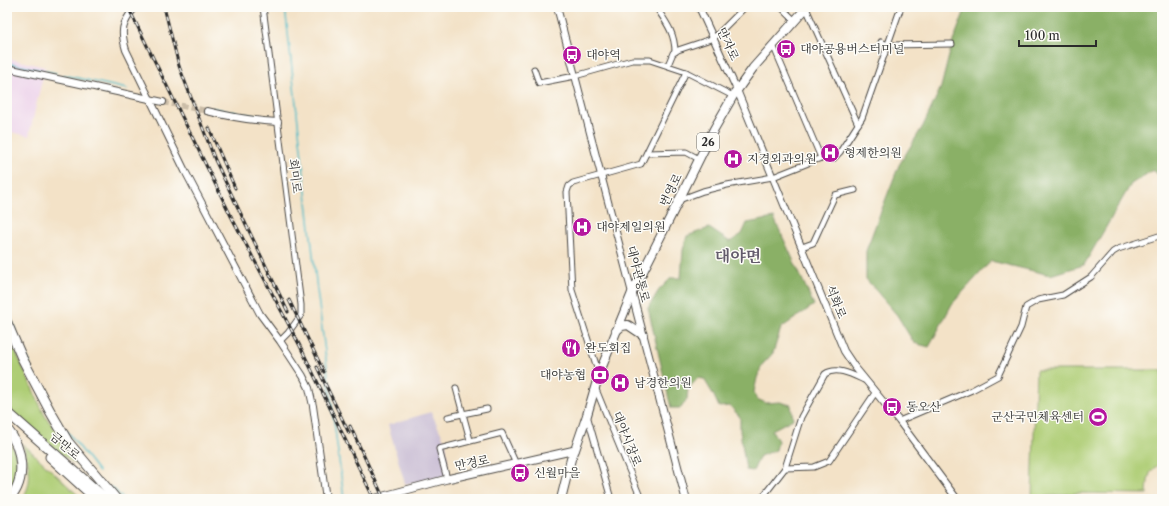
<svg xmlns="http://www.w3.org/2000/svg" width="1169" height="506" viewBox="0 0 1169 506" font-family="'Libre Caslon Text','Noto Serif KR',serif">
	<rect width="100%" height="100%" fill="#fdfcf7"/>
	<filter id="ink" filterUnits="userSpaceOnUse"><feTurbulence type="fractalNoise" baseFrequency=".025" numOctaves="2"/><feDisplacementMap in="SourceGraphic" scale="8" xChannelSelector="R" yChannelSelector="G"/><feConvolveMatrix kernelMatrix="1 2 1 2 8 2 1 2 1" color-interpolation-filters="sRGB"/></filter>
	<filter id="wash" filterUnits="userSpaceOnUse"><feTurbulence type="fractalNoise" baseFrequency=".012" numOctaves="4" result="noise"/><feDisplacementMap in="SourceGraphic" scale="16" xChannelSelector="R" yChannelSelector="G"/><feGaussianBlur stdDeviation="0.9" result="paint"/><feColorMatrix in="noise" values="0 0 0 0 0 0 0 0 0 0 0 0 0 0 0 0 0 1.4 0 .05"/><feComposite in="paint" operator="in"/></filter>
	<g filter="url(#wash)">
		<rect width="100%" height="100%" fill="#f3e2c7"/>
		<!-- built -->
		<path fill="#ecd1ea" d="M7,58L45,67L29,136L7,131Z"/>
		<!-- industrial -->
		<path fill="#cbbfd5" d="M431,412L446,444L449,476L405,484L388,425Z"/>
		<!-- green -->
		<g fill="#aecd74" stroke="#6c7c50">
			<path d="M7,333L45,416L82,466L72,462L7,412Z"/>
			<path d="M1036,370H1162V464C1147,468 1148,481 1147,494L1077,493L1032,498Z"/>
			<path d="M7,440C10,444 14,449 16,454C18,466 16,486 7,495Z"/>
			<path d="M23,444L82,499H22C35,480 28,464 23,444Z"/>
		</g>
		<!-- forest -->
		<g fill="#8ab066" stroke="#5a6e48">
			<path d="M965,7H1162V178L1153,170L1131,184L1084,265L1050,275L991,261L952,304L929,347L914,343L897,315L866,279V251L876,224L899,165L923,126L941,87L952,44L965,10Z"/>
			<path d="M774,218L814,305L781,328L773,353L762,365L757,378L754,392L757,399L766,403L780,402L791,405L793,419L772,430L778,441L776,450L760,456L753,471L746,470L740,431V417L730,406L719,407L713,394L704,379L698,378L688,389L687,399L681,408H671L648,308L659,290L671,278H681L683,250L687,236L709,228L730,242L742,234L747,223Z"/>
		</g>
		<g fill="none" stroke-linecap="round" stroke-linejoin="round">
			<!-- stream -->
			<g stroke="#4ebbc7" stroke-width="1.5">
				<path d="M285,7L317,290L344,499"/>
				<path d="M7,63L56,73"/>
				<path d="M64,75L127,89"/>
				<path d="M213,108L267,118"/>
				<path d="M7,307L15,330"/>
				<path d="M23,350L30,363"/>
				<path d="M67,431L99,472"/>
				<path d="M112,487L123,499"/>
			</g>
		</g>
	</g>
	<g filter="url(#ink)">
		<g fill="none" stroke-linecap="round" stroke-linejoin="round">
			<!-- tertiary-tunnel -->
			<path stroke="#cbbda8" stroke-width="6" stroke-dasharray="6 3" stroke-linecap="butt" d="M163,102L207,111"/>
			<!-- minor casing -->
			<g stroke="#494642" stroke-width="7">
				<g id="minor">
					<path d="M263,7L301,305V315L288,333L280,341"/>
					<path d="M656,7C666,22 675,33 675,52"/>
					<path d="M781,7L795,21"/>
					<path d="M806,8L858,124"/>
					<path d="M881,42L888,45L952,44"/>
					<path d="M773,45L821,158"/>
					<path d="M668,65L673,53L678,50L714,38L745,7"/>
					<path d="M534,69L539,83L575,76L632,60H650L686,72L733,96"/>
					<path d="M647,153L686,152L699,159"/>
					<path d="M679,200L703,191L727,185L773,177L821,158L833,159L840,152L862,118L901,7"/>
					<path d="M802,247L813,243L835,195L855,190"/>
					<path d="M599,374L572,290L567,192L569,186L573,183L641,164L686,72"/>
					<path d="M595,387L641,499"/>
					<path d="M456,388L470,440"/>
					<path d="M587,415L611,499"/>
					<path d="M448,417L487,409"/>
					<path d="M899,421L972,390L998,376L1021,327L1026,307L1038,300L1063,295L1091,277L1113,252L1118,249L1162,235"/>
					<path d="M785,468L814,467L829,461L875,393"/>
					<path d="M447,479L439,449L502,433L516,464"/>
					<path d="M761,499L785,468L801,417L825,374C837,366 853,375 864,380"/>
				</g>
			</g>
			<!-- tertiary casing -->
			<g stroke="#494642" stroke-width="8">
				<g id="tertiary">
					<path d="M135,7C122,24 120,30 126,50L185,171L260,314L280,341L303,376L309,388L313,406L326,499"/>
					<path d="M557,7L632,293"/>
					<path d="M699,7L737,90L844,351L854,366L899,421L957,499"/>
					<path d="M7,68L163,102"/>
					<path d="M207,111C231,117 253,121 278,122"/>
				</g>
			</g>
			<!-- secondary casing -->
			<g stroke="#494642" stroke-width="9">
				<g id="secondary">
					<path d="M632,293L686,499"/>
					<path d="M373,499L447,479L575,450"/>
				</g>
			</g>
			<!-- primary casing -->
			<g stroke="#494642" stroke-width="10">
				<g id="primary">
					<path d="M616,331L622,326L628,325L643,335"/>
					<path d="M561,499L571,459L575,450L587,415L599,374L632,293L679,200L714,129L733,96L753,68L807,7"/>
				</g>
			</g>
			<!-- trunk casing -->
			<g stroke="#494642" stroke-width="11">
				<g id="trunk">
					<path d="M7,323L22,358L50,411L68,442L116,499"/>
					<path d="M7,412L106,499"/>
					<path d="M7,429C23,448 27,480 9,499"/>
					<path d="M50,457L96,499"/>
				</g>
			</g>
			<!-- minor -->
			<use href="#minor" stroke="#fff" stroke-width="5"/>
			<!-- tertiary -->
			<use href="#tertiary" stroke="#fff" stroke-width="6"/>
			<!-- secondary -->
			<use href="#secondary" stroke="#fff" stroke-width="7"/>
			<!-- primary -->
			<use href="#primary" stroke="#fff" stroke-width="8"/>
			<!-- trunk -->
			<use href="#trunk" stroke="#fff" stroke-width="9"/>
			<!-- rail casing -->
			<g stroke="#2b2b2b" stroke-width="3">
				<g id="rail">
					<path d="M128,7L232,218L300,346L374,499"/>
					<path d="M164,7L179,66L215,160L288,312"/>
					<path d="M209,128L235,188"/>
					<path d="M289,300L324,372"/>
					<path d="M317,367L349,433"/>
					<path d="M350,426L384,499"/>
				</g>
			</g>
			<!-- rail -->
			<use href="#rail" stroke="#fdfcf7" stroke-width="1.5" stroke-dasharray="4.5" stroke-linecap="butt"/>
		</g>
	</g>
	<!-- icons -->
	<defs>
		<g id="bus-disc" transform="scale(1)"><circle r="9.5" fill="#b5179e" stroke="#fdfcf7"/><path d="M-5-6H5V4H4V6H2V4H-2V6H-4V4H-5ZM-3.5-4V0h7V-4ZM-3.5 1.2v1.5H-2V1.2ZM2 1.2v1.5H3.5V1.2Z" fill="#fff"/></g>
		<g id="hospital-disc" transform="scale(1)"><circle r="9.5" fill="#b5179e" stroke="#fdfcf7"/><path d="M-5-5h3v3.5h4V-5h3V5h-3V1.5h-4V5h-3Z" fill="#fff"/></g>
		<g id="restaurant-disc" transform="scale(1)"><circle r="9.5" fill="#b5179e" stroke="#fdfcf7"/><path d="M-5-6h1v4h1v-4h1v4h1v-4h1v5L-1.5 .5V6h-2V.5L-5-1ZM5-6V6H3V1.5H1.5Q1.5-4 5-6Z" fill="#fff"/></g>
		<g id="bank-disc" transform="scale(1)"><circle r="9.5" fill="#b5179e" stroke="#fdfcf7"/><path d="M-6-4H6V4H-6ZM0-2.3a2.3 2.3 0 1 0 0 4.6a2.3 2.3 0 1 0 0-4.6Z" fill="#fff"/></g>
		<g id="stadium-disc" transform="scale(1)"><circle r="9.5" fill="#b5179e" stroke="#fdfcf7"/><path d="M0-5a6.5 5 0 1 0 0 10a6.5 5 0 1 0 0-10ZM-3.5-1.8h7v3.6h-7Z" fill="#fff"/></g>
	</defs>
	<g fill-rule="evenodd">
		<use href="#bus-disc" x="786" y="49"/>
		<use href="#bus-disc" x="572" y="55"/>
		<use href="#hospital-disc" x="830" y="153"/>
		<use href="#hospital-disc" x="733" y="159"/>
		<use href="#hospital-disc" x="582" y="227"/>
		<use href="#restaurant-disc" x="571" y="348"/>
		<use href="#bank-disc" x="600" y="375"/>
		<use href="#hospital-disc" x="620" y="383"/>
		<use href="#bus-disc" x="892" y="407"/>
		<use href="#stadium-disc" x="1098" y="417"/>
		<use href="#bus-disc" x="520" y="473"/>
	</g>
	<g text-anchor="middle" stroke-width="3" stroke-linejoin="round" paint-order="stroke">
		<!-- shield labels -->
		<rect fill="#fdfcf7" stroke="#6a6a68" stroke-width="1" x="697" y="133" width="22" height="18" rx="3"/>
		<g font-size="11" font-weight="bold" fill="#2b2b2b">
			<text x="708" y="146">26</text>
		</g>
		<!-- street labels -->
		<g font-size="12" fill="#2b2b2b" stroke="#fdfcf7">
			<text transform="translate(728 44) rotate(65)" y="4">만자로</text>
			<text transform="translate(295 176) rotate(83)" y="4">회미로</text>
			<text transform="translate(671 190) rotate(-64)" y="4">번영로</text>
			<text transform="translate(638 274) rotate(75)" y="4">대야관통로</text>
			<text transform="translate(836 302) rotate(68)" y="4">석화로</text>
			<text transform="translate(627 439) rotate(68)" y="4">대야시장로</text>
			<text transform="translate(65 446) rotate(41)" y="4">금만로</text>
			<text transform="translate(472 463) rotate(-12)" y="4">만경로</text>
		</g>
		<!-- poi labels -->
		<g font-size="12" fill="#2b2b2b" stroke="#fdfcf7" text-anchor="start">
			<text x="800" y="53">대야공용버스터미널</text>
			<text x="586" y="59">대야역</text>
			<text x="844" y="157">형제한의원</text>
			<text x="747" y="163">지경외과의원</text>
			<text x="596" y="231">대야제일의원</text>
			<text x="585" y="352">완도회집</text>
			<text x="586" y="379" text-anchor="end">대야농협</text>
			<text x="634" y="387">남경한의원</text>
			<text x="906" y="411">동오산</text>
			<text x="1084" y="421" text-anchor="end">군산국민체육센터</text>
			<text x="534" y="477">신월마을</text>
		</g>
		<!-- district labels -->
		<g font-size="16" font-weight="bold" fill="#645c6d" stroke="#fdfcf7">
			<text x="738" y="262">대야면</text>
		</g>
	</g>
	<!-- margin -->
	<rect width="1169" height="506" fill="none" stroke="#fdfcf7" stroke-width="24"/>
	<!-- scale -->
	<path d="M1019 40v6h77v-6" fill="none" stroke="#2b2b2b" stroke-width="2"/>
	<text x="1025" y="40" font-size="12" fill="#2b2b2b" stroke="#fdfcf7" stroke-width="3" paint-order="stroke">100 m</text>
</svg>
